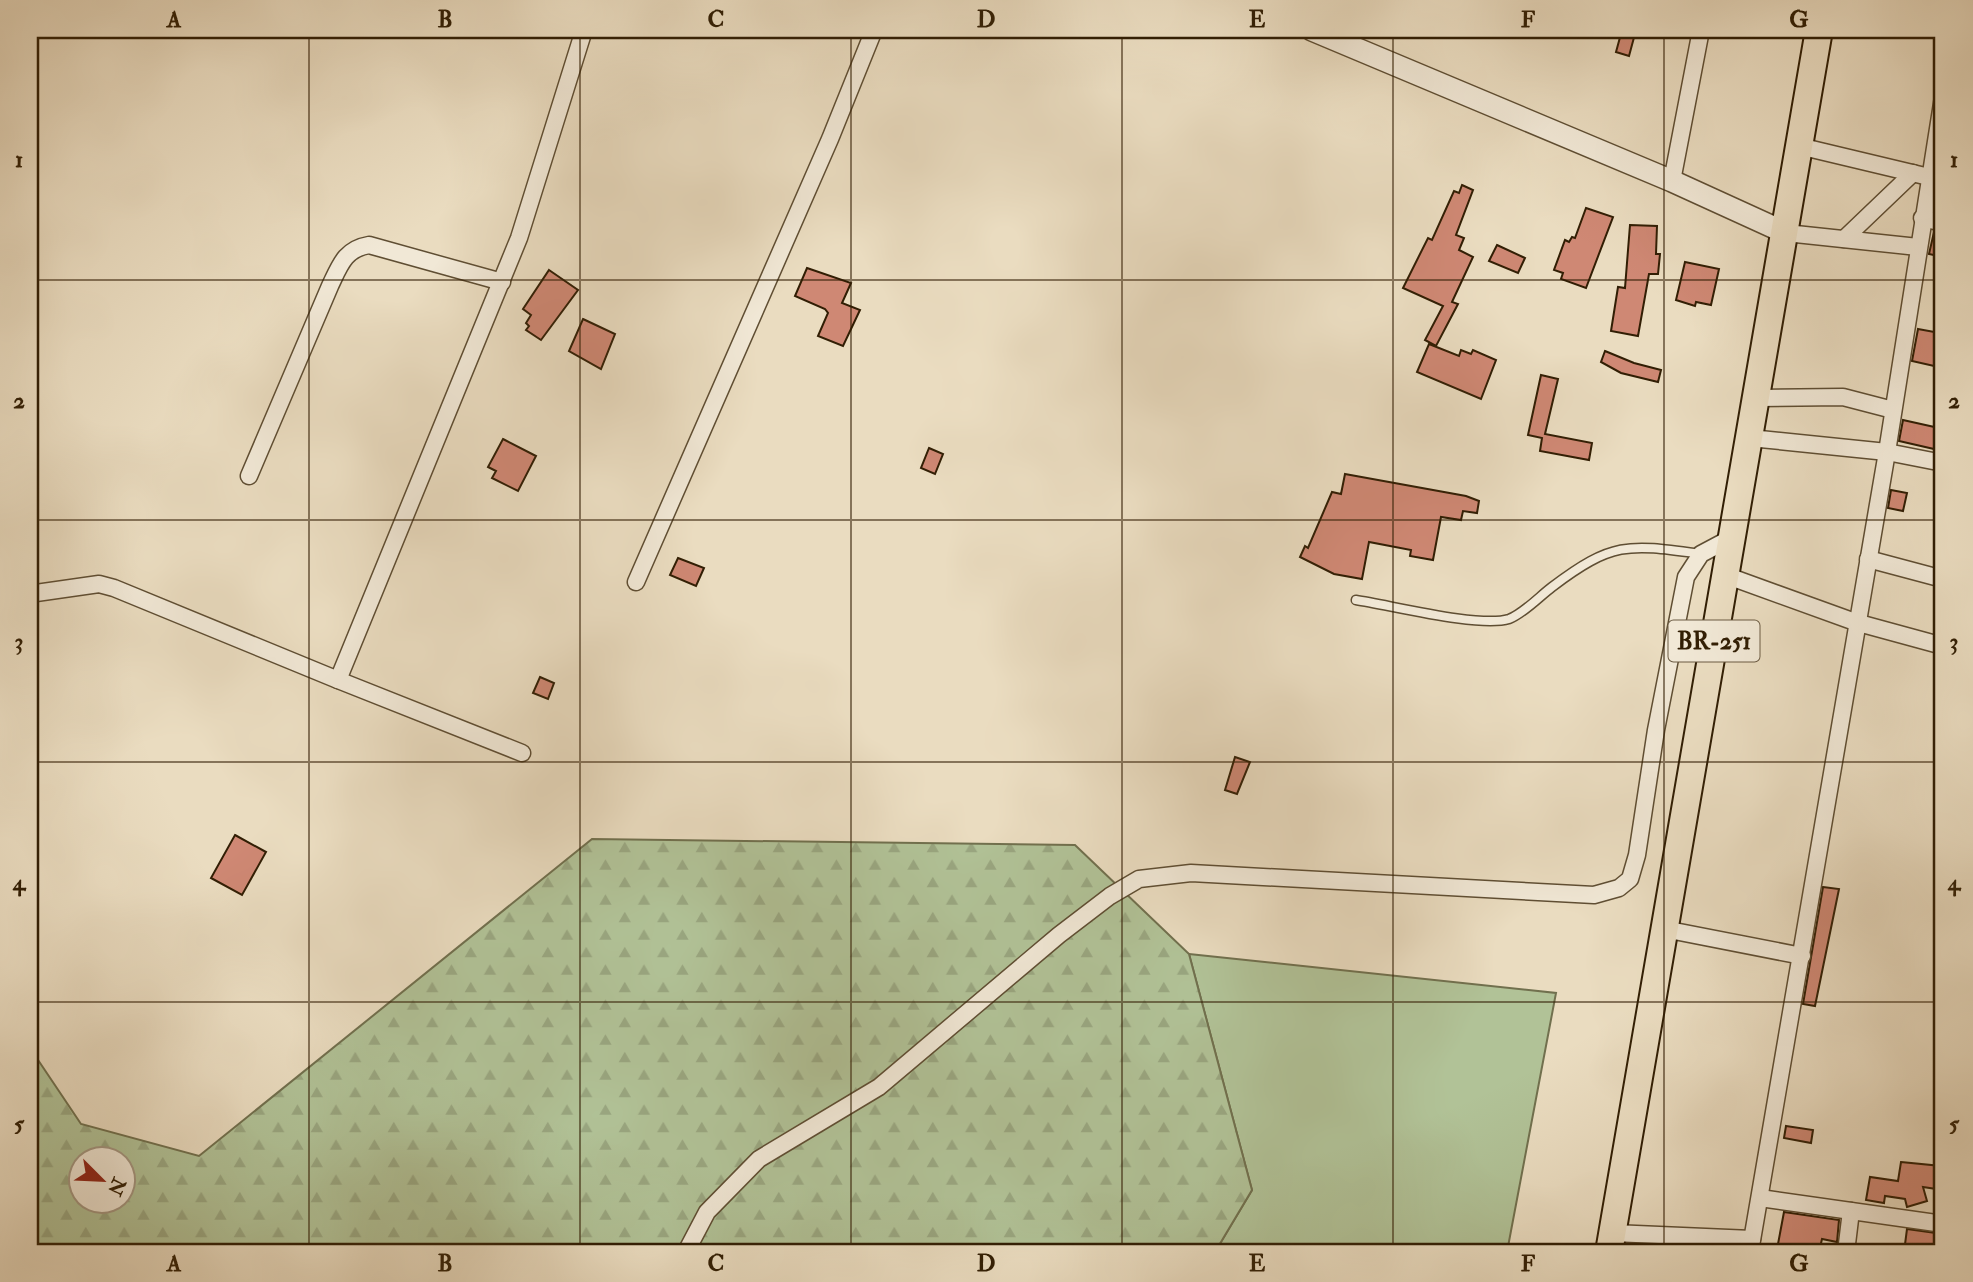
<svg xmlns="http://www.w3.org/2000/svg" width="1973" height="1282" viewBox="0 0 1973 1282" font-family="'IM FELL Double Pica',serif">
	<defs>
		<pattern id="forest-firs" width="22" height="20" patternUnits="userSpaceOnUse" patternTransform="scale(1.75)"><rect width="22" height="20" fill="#b1c297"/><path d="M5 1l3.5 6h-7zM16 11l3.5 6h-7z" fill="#99a680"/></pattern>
	</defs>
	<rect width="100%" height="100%" fill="#eadcc0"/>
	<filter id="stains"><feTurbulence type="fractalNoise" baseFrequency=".00286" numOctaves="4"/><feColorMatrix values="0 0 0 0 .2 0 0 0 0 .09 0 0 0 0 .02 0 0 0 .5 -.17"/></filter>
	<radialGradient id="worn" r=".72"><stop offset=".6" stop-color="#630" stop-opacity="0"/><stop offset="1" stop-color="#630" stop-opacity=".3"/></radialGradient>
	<!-- green -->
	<path fill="#b1c297" stroke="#71704e" stroke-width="2" d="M1189,954L1556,993L1507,1252H1215L1252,1190Z"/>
	<!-- forest -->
	<path fill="url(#forest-firs)" stroke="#71704e" stroke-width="2" fill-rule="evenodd" d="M592,839L1075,845L1189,954L1252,1190L1215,1252H30V1048L81,1124L199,1156ZM80,1160H122V1202H80Z"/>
	<!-- building -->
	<g fill="#cf8874" stroke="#311e04" stroke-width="2">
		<path d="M1622,30H1636L1629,56L1616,52Z"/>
		<path d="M1462,185L1473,190L1456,235L1464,238L1459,250L1473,257L1452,302L1458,304L1436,346L1425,340L1443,306L1403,288L1428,238L1432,240L1454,191L1459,193Z"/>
		<path d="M1586,208L1613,217L1586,288L1561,279L1563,273L1554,270L1565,240L1569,242L1572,237L1575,238Z"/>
		<path d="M1630,225L1657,226L1656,254H1660L1658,274H1649L1638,336L1611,331L1618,287L1625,288Z"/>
		<path d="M1934,232L1943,233V257L1929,254Z"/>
		<path d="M1497,245L1525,258L1518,273L1489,261Z"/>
		<path d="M1685,262L1719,269L1711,305L1696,302L1695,306L1676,300Z"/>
		<path d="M807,268L851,283L842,303L860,310L843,346L818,336L828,313L825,309L795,296Z"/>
		<path d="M549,270L578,290L541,340L526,330L529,326L526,323L531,315L523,309Z"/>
		<path d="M583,319L615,334L601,369L569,351Z"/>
		<path d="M1918,329L1940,333L1935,353L1943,355V368L1912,361Z"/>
		<path d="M1429,344L1459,356L1461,350L1471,354L1473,350L1496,360L1481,399L1417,372Z"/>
		<path d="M1605,351L1634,363L1661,370L1658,382L1621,373L1601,362Z"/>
		<path d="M1541,375L1558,379L1545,434L1592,443L1589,460L1540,451L1542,438L1528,435Z"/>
		<path d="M1903,420L1939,428L1934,449L1899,441Z"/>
		<path d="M503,439L536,456L518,491L492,478L496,471L488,467Z"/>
		<path d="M929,448L943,454L935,474L921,468Z"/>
		<path d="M1345,474L1466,496L1479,501L1477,513L1463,511L1461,520L1441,517L1433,560L1410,556L1411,550L1369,542L1362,579L1334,574L1300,557L1305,546L1308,548L1332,492L1341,494Z"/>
		<path d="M1891,490L1907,493L1903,511L1888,508Z"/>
		<path d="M678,558L704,568L696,586L670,575Z"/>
		<path d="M540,677L554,683L548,699L533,693Z"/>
		<path d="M1235,757L1250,762L1237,794L1225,790Z"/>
		<path d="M235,835L266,852L242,895L211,878Z"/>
		<path d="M1823,887L1839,889L1815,1006L1803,1004Z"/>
		<path d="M1786,1126L1813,1130L1811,1143L1784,1138Z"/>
		<path d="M1901,1162L1941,1166L1943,1190L1923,1187L1927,1201L1907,1207L1905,1199L1885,1196L1884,1203L1866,1200L1870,1177L1898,1181Z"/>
		<path d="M1784,1212L1839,1220L1837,1242L1822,1239L1819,1252L1778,1244Z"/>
		<path d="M1907,1229L1943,1234V1252H1904Z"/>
	</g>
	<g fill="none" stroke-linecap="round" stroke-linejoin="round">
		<!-- service casing -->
		<g stroke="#5f4e33" stroke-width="11">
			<path id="service" d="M1356,600C1390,605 1479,628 1509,619C1523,614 1540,596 1552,587C1613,541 1628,544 1701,554"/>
		</g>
		<!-- minor casing -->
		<g stroke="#5f4e33" stroke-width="19">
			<g id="minor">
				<path d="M1799,146L1929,177"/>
				<path d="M1672,181L1701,30"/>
				<path d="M1922,218L1943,223"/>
				<path d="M1786,233L1918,247"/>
				<path d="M1844,239L1913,173"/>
				<path d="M1757,398L1843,397L1893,410"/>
				<path d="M1750,438L1887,452L1943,463"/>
				<path d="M249,476L330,286C340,265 345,249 369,245L502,282"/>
				<path d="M1868,559L1943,579"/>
				<path d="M1725,575L1855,622L1943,646"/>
				<path d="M636,582L830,139L874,30"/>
				<path d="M30,591L36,593L99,584L114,588L338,680L519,238L584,30"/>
				<path d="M338,680L522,753"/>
				<path d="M1664,929L1802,956"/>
				<path d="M1760,1198L1943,1224"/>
				<path d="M1613,1233L1752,1239"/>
				<path d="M686,1252L707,1212L759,1159L879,1087L1059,935L1110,896L1139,879L1191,873L1594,895L1619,888L1630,879L1637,855L1656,730L1686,577L1701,554L1733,537"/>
				<path d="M1750,1252L1887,452L1943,97"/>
				<path d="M1846,1252L1851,1211"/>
			</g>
		</g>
		<!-- tertiary casing -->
		<g stroke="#5f4e33" stroke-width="24">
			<path id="tertiary" d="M1312,30L1672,181L1786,233"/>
		</g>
		<!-- primary casing -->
		<g stroke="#311e04" stroke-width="30">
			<path id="primary" d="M1609,1252L1819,30"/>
		</g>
		<!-- service -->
		<use href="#service" stroke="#f1e8d6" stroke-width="8"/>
		<!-- minor -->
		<use href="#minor" stroke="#f1e8d6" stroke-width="16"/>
		<!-- tertiary -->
		<use href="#tertiary" stroke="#f1e8d6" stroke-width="21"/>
		<!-- primary -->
		<use href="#primary" stroke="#eadcc0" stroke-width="26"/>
	</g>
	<!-- grid -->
	<path fill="none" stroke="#311e04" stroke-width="2" stroke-opacity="0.55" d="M309,30V1252M580,30V1252M851,30V1252M1122,30V1252M1393,30V1252M1664,30V1252M30,280H1943M30,520H1943M30,762H1943M30,1002H1943"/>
	<g text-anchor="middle" stroke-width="7" stroke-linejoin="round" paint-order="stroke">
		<!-- shield labels -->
		<rect fill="#f1e8d6" stroke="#6b5b43" stroke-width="2" x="1668.5" y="620.5" width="91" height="41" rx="5"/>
		<g font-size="24" font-weight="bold" fill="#311e04">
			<text x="1714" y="649">BR-251</text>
		</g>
	</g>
	<!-- margin -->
	<rect width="1973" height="1282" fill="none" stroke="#eadcc0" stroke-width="77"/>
	<!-- north arrow -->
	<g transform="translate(102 1180) rotate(114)"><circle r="33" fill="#f1e8d6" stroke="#a49782" stroke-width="2"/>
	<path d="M0-5L12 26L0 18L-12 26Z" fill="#8f2418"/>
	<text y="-10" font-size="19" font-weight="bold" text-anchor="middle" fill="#311e04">N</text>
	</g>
	<rect x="38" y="38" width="1896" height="1206" fill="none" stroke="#311e04" stroke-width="2.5"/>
	<g font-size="23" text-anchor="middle" font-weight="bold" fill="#311e04">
		<text x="174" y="27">A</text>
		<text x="445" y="27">B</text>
		<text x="716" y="27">C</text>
		<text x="986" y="27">D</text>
		<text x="1257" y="27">E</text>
		<text x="1528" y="27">F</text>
		<text x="1799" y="27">G</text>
		<text x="19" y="167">1</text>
		<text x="1954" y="167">1</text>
		<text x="19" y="408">2</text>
		<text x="1954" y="408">2</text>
		<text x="19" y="649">3</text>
		<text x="1954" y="649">3</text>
		<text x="19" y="890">4</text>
		<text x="1954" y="890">4</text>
		<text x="19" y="1131">5</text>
		<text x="1954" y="1131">5</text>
		<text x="174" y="1271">A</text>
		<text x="445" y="1271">B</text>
		<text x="716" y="1271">C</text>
		<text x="986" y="1271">D</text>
		<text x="1257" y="1271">E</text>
		<text x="1528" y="1271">F</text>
		<text x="1799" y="1271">G</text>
	</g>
	<rect width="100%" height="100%" filter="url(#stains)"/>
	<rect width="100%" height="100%" fill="url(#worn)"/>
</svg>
